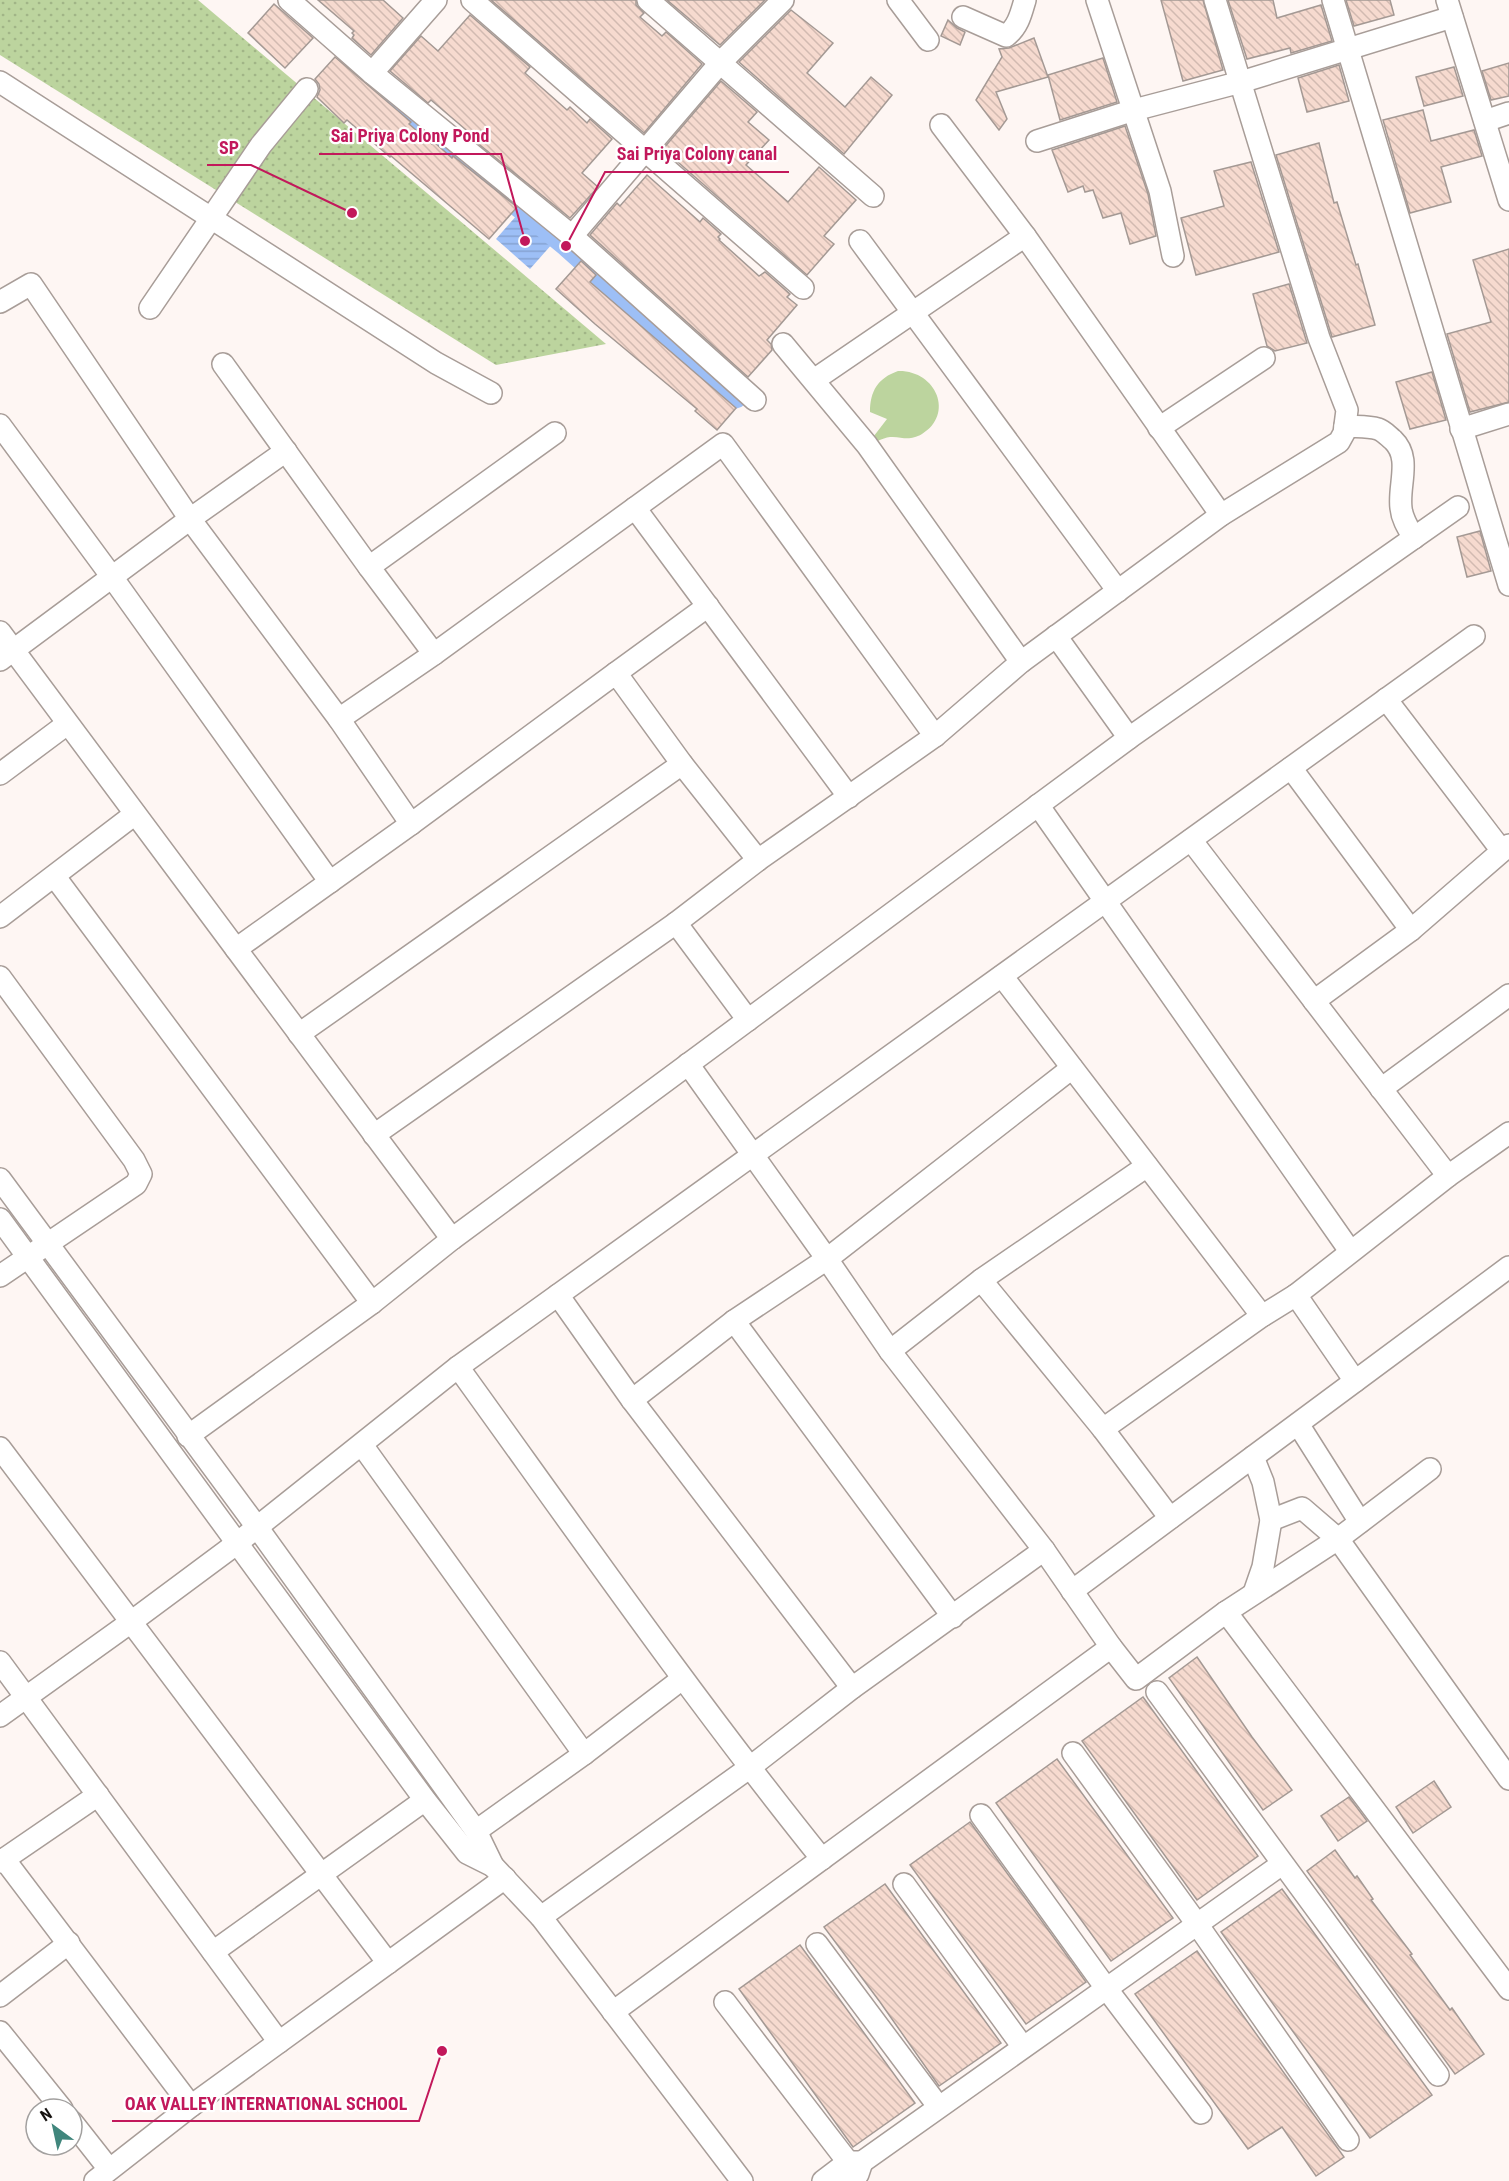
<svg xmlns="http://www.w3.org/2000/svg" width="1509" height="2181" viewBox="0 0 1509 2181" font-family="'Roboto Condensed',sans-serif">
	<defs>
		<pattern id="grass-dots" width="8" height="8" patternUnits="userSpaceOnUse" patternTransform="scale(1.5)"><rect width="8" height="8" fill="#bcd49e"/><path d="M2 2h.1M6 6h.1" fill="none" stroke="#a1b587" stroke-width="1.8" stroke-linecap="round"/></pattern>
		<pattern id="water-rules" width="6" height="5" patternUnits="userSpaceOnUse" patternTransform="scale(1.5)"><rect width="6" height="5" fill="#9dbff6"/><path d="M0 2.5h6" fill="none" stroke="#86a3d2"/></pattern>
		<pattern id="building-back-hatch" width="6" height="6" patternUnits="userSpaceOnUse" patternTransform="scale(1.5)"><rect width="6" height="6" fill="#f6dacf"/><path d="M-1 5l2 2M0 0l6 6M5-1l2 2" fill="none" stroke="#d2bab1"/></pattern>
	</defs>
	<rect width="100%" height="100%" fill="#fef6f3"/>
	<!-- grass -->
	<path fill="url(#grass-dots)" d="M0,0H198L606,344L496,365L0,55Z"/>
	<!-- park -->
	<path fill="#bcd49e" d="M898,371C936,370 955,414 922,434C908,442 902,436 890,437C882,438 874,443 867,445L887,419L870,412C870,391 878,378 898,371Z"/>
	<!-- water -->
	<path fill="url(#water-rules)" d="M518,214L553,243L530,269L496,239Z"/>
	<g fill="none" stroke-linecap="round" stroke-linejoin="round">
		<!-- canal -->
		<path stroke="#9dbff6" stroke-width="21" d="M390,101L566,246L736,398"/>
	</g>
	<!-- building -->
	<g fill="url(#building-back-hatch)" stroke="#a49994" stroke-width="1.5">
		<path d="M318,0H383L403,18L371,55L352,38L354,35L352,33L354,31Z"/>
		<path d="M491,0H636V5L644,13L640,17L662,36L666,32L702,64L644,133Z"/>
		<path d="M667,0H765L720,45Z"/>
		<path d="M1161,0H1203L1223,70L1183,81Z"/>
		<path d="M1228,0H1273L1277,18L1321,5L1332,41L1291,53L1290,48L1247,59Z"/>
		<path d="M1346,0H1390L1394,15L1354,26Z"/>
		<path d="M274,4L313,38L285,68L248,33Z"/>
		<path d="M791,10L833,43L807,73L845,107L871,77L892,95L844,154L739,62Z"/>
		<path d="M470,15L530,67L525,73L567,110L570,107L587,123L590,119L612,139L582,173L598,187L570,218L470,137L472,135L431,100L428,103L390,71L421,36L438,51Z"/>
		<path d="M948,20L957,28L965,32L960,45L941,36Z"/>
		<path d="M1034,38L1048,77L996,92L1007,119L999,130L976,100L1002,57L999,49L1009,48Z"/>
		<path d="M335,57L411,122L409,124L432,144L434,142L452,158L453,156L517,207L489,239L391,156L390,157L347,120L344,123L317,97L320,90L319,84L315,79Z"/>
		<path d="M1103,58L1117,102L1060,120L1048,75Z"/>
		<path d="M1509,63V96L1491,100L1482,71Z"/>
		<path d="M1339,65L1349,101L1307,112L1298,78Z"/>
		<path d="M1454,67L1463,96L1424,106L1416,77Z"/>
		<path d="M721,81L757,112L748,122L769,140L746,165L788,202L819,167L856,200L824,236L834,244L807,275L663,149Z"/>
		<path d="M1423,110L1431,141L1474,130L1482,156L1441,167L1451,202L1410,213L1383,120Z"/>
		<path d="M1125,126L1148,194L1156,236L1130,244L1121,213L1103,218L1093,190L1085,192L1083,186L1068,192L1052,150Z"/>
		<path d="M1319,143L1334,203L1337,202L1356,265L1358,264L1375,325L1332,337L1276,155Z"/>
		<path d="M1251,162L1279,252L1196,275L1181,218L1224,206L1214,171Z"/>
		<path d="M647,175L700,222L703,218L721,234L718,237L720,239L719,240L759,276L765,272L790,294L787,297L797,305L767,340L771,344L772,350L748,377L590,235L617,203L620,206Z"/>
		<path d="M1509,249V402L1470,412L1447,334L1491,322L1473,260Z"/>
		<path d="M581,261L596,275L590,282L736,408L717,430L695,411L697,409L595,324L556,289Z"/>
		<path d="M1289,284L1307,343L1275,351L1267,346L1253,294Z"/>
		<path d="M1432,372L1446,420L1410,429L1396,382Z"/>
		<path d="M1480,531L1491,571L1467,577L1457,537Z"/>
		<path d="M1197,1657L1252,1737L1292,1790L1263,1810L1169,1678Z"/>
		<path d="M1143,1697L1258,1856L1197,1900L1082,1741Z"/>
		<path d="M1057,1759L1173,1918L1111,1961L996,1803Z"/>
		<path d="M1434,1781L1451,1807L1413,1833L1396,1807Z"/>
		<path d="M1349,1797L1367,1821L1338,1841L1321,1816Z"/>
		<path d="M970,1822L1086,1982L1026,2024L910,1865Z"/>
		<path d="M1335,1850L1355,1878L1357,1876L1373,1899L1371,1900L1412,1954L1410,1955L1450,2010L1452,2008L1484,2054L1455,2074L1307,1871Z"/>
		<path d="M885,1884L1001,2043L939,2086L880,2002L824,1927Z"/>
		<path d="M1282,1889L1432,2095L1370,2138L1221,1932Z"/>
		<path d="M800,1945L915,2103L853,2147L739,1989Z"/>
		<path d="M1197,1951L1344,2157L1316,2176L1282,2127L1248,2149L1135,1994Z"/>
	</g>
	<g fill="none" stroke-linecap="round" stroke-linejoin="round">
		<!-- street casing -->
		<g stroke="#a89d98" stroke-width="24">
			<g id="street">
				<path d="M289,0L372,73L572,236L755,400"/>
				<path d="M472,0L803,288"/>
				<path d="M648,0L873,196"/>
				<path d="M898,0L928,40"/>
				<path d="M1097,0L1160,191L1173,256"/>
				<path d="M1333,0L1509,585"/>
				<path d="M1447,0L1509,200"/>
				<path d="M963,17L1006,36C1018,27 1021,14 1025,0"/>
				<path d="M372,73L436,0"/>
				<path d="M0,82L436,363L491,393"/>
				<path d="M1485,121L1509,113"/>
				<path d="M941,125L1025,236L1221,515"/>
				<path d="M1037,141L1134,110L1241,82L1452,17"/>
				<path d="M572,236L720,63L783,0"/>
				<path d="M860,241L1118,591"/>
				<path d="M0,302L31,284L190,519L339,719L411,824"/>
				<path d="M150,308L261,145L307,89"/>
				<path d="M783,344L867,445L1021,662"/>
				<path d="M223,364L369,567"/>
				<path d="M814,380L1025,236"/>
				<path d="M0,425L112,577L330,882"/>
				<path d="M1345,426C1355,427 1368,426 1378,429C1384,431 1388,436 1393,440C1412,458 1398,485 1401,508C1402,519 1408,528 1414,538"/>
				<path d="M1159,428L1264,358"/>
				<path d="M1461,429L1509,414"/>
				<path d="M635,508L849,797"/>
				<path d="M0,632L452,1239"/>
				<path d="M1056,636L1129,738"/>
				<path d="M434,654L369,567L555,433"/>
				<path d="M0,660L190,519L286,451"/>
				<path d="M616,673L708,606"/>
				<path d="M1386,699L1502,851"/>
				<path d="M339,719L434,654L723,444L935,736"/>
				<path d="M1291,768L1411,930"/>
				<path d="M0,774L67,724"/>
				<path d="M1038,805L1350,1251"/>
				<path d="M1191,840L1448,1176"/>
				<path d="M55,877L372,1303"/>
				<path d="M0,917L135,814"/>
				<path d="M676,923L748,1020"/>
				<path d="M236,949L411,824L616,673L682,764L758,860"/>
				<path d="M1002,976L1262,1316"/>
				<path d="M0,977L134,1160L141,1174L136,1184L0,1276"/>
				<path d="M1314,1001L1411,930L1509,845"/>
				<path d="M299,1034L682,764"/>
				<path d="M688,1064L827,1259L890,1351L1044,1550L1111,1647L1136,1679L1226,1612L1338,1539L1430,1469"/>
				<path d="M1381,1089L1509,995"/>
				<path d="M374,1135L676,923L758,860L935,736L1021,662L1221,515L1339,442L1344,433L1347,410L1319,338L1215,0"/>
				<path d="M0,1179L257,1527L476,1831L493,1866L541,1917L742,2181"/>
				<path d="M0,1219L425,1800L467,1853L493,1866"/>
				<path d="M981,1280L1103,1429L1170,1518"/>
				<path d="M558,1295L632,1400L852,1688"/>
				<path d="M1296,1295L1355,1381"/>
				<path d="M734,1321L953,1617"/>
				<path d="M890,1351L981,1280L1147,1166"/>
				<path d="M458,1367C577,1532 694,1700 822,1859"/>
				<path d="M632,1400L734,1321L827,1259L1072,1068"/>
				<path d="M1298,1424L1360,1522"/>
				<path d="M1103,1429L1262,1316L1296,1295L1448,1176L1509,1133"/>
				<path d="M188,1436L372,1303L452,1239L1129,738L1458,507"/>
				<path d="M362,1445L584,1754"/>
				<path d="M0,1448L388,1963"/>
				<path d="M1253,1457L1263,1482L1271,1520L1263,1567L1254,1593"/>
				<path d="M1271,1520L1302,1508L1338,1539L1509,1779"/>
				<path d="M1072,1591L1509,1267"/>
				<path d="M1226,1612L1509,1989"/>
				<path d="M0,1662L279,2042"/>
				<path d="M1157,1692L1438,2075"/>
				<path d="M0,1716L131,1622L236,1544L458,1367L1474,636"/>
				<path d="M1073,1753L1197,1924L1348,2140"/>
				<path d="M981,1815L1106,1988L1201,2113"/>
				<path d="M476,1831L584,1754L682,1679"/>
				<path d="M4,1859L191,2106"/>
				<path d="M0,1862L98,1795"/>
				<path d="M904,1884L1023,2047"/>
				<path d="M541,1917L749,1768L852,1688L1044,1550"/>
				<path d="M817,1944L938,2106"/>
				<path d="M213,1952L425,1800"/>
				<path d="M0,1996L69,1943"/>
				<path d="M725,2002L848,2162"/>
				<path d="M613,2012L1111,1647"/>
				<path d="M0,2032L62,2109"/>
				<path d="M72,2122L109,2169"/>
				<path d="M862,2162L1282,1864"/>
				<path d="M95,2181L191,2106L505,1878"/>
				<path d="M823,2181L848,2162H862L858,2174L848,2181"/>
			</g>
		</g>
		<!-- street -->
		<use href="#street" stroke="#fff" stroke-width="21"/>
	</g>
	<!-- callouts -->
	<path fill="none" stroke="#c2185b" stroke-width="2" d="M525 241L501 154H319M352 213L251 165H207M566 246L605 172H789M442 2051L419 2121H112"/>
	<g fill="#c2185b" stroke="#fff" stroke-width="2">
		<circle cx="525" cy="241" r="6"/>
		<circle cx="352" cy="213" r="6"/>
		<circle cx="566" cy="246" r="6"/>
		<circle cx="442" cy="2051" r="6"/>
	</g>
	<g font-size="18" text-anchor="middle" font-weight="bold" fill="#c2185b" stroke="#fff" stroke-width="4.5" stroke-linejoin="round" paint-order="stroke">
		<text x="410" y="142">Sai Priya Colony Pond</text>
		<text x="229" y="154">SP</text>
		<text x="697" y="160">Sai Priya Colony canal</text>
		<text x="266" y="2110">OAK VALLEY INTERNATIONAL SCHOOL</text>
	</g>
	<!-- north arrow -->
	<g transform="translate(54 2127) rotate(327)"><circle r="28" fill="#ffffff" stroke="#a2a09f" stroke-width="1.5"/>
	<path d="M0-4.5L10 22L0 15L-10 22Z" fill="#40867c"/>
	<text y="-9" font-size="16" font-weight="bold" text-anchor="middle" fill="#161210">N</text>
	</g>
</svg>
